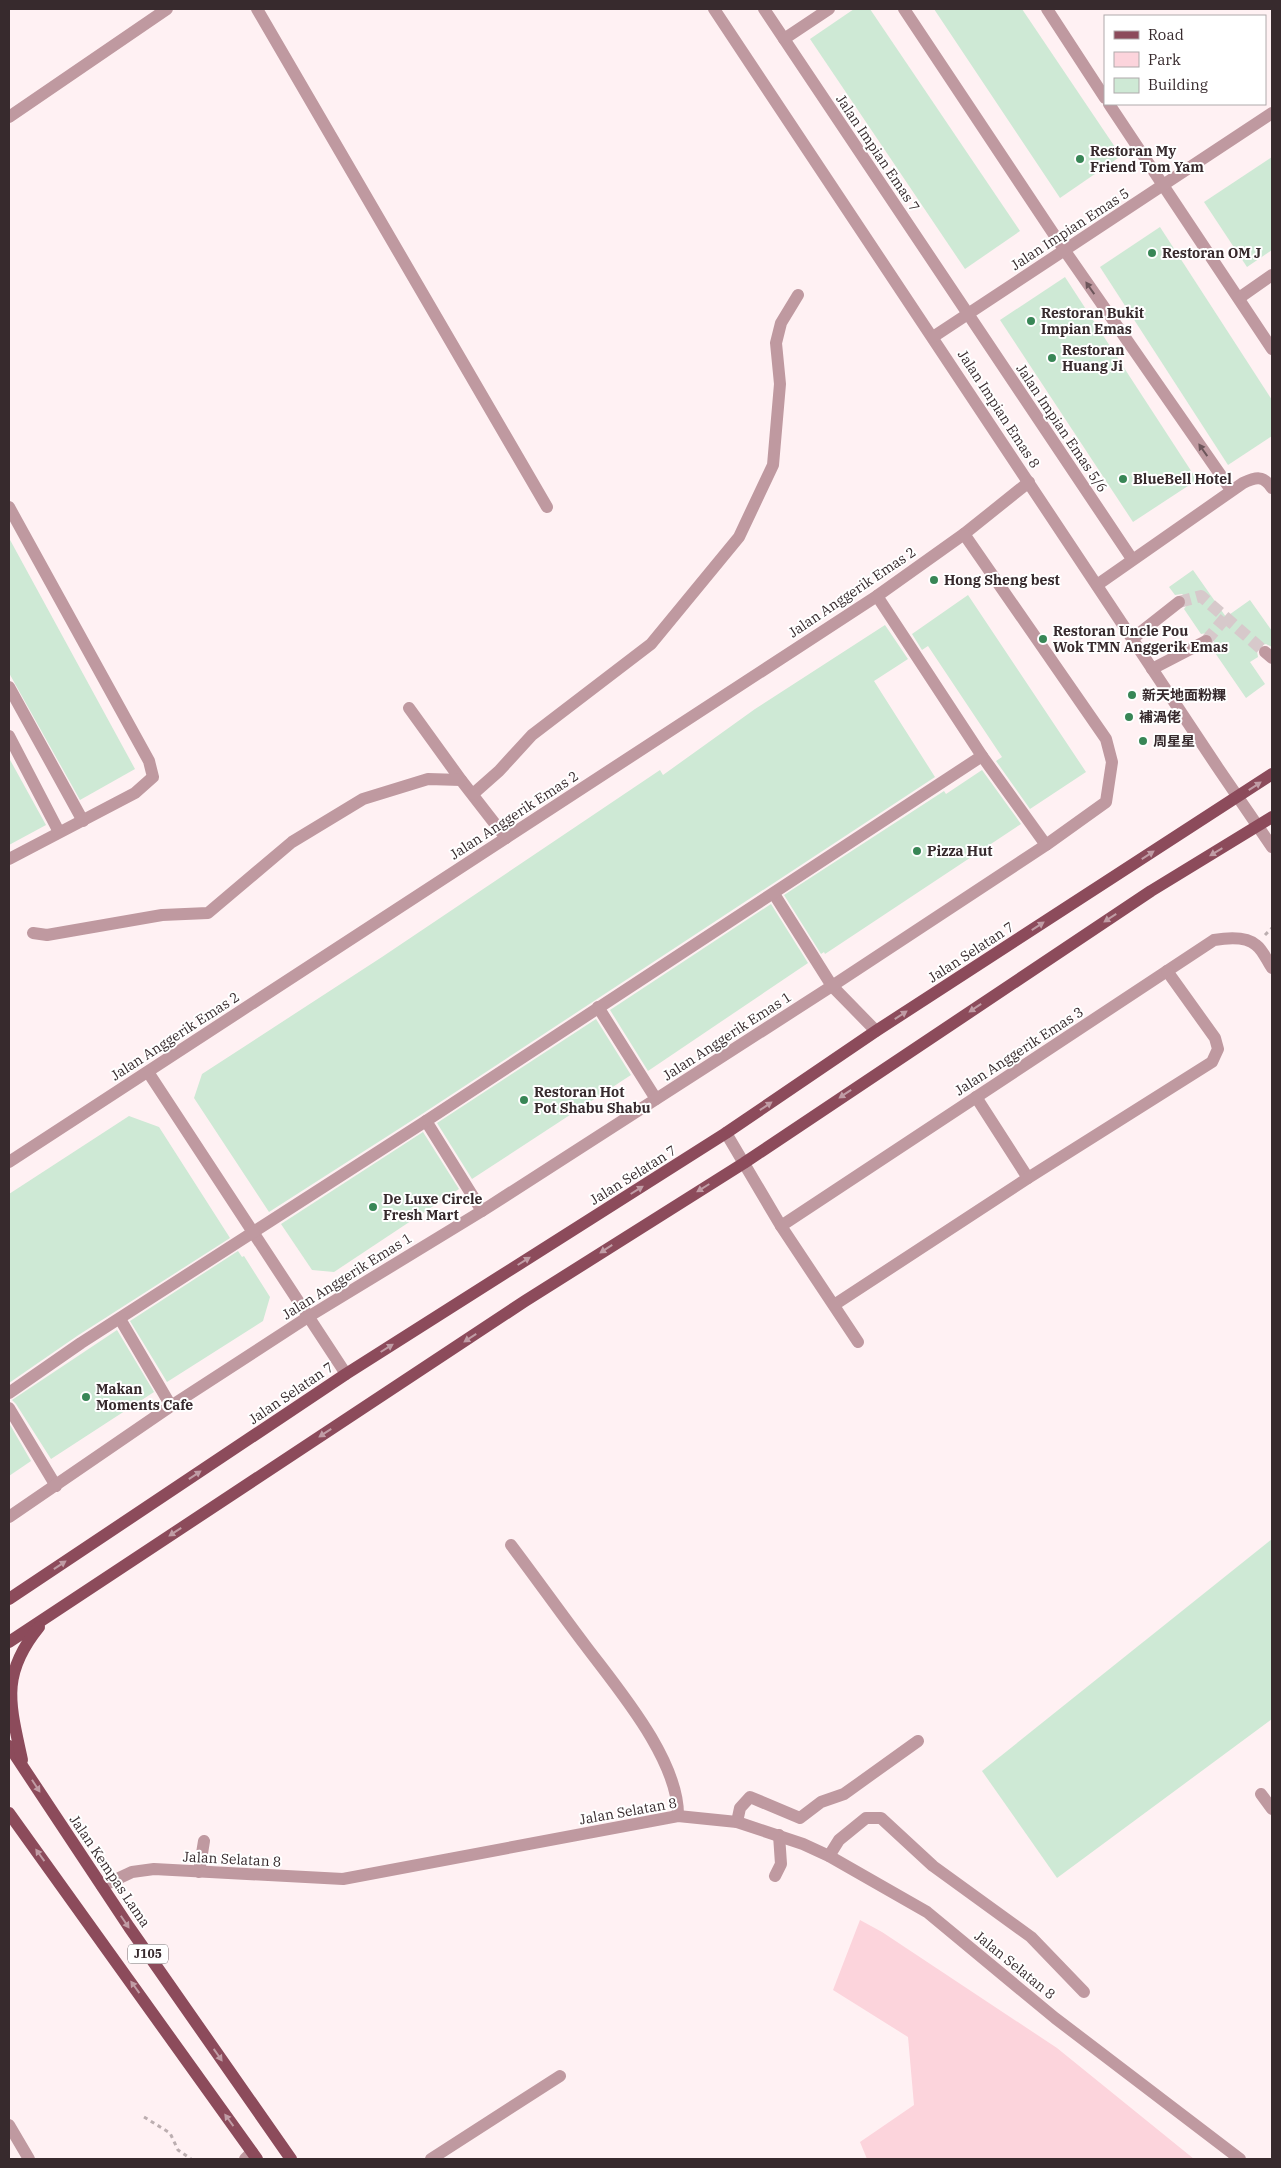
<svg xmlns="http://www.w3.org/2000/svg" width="1281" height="2168" viewBox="0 0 1281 2168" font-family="'IBM Plex Serif','Noto Sans SC',serif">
	<rect width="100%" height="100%" fill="#fff1f3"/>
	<!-- green -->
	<path fill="#fcd4dc" d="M860,1920L882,1932L1057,2048L1194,2159H867L860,2142L914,2105L908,2037L833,1990Z"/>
	<!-- building -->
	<g fill="#cee9d5">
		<path d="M854,9H870L1020,231L965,269L810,39Z"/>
		<path d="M934,9H1022L1121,156L1060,198Z"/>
		<path d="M1272,157V250L1247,267L1204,202Z"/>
		<path d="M1160,227L1272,400V436L1228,465L1100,267Z"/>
		<path d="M1065,277L1197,480L1133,522L1000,320Z"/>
		<path d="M9,538L135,769L80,800L9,673Z"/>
		<path d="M1193,570L1226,617L1250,600L1272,631V647L1266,644L1259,646L1257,651L1258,657L1250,662L1265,684L1246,698L1211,647L1214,642L1213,637L1207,633L1201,634L1184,609L1187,605L1186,597L1182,594L1175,595L1169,587Z"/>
		<path d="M968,595L1086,772L1030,809L996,761L1002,757L928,646L922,650L912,634Z"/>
		<path d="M885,625L908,659L874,681L935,777L422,1114L269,1212L194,1098L202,1074L382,957L660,770L663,775L755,709Z"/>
		<path d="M9,758L46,825L9,845Z"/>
		<path d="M982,770L1021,824L825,954L824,952L821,954L784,895L944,791L946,794Z"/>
		<path d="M771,904L808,963L648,1071L610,1010Z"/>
		<path d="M596,1019L631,1075L472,1179L437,1123Z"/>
		<path d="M129,1116L159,1127L230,1238L77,1336L9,1383V1194Z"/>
		<path d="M423,1132L459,1189L334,1272L312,1270L281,1224Z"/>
		<path d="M238,1251L242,1257L244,1256L270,1297L263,1321L167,1382L130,1321Z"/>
		<path d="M117,1330L154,1392L51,1459L16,1404L12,1400Z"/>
		<path d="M9,1423L31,1461L9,1476Z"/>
		<path d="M1272,1539V1719L1057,1878L982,1771Z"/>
	</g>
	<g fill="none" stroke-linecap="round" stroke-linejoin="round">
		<!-- minor-tunnel -->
		<g stroke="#d7c9cb" stroke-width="12" stroke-dasharray="12 6" stroke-linecap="butt">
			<path d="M1179,602L1201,596L1265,652"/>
			<path d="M1206,641L1226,617"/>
		</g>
		<!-- path -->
		<g stroke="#bcaeb0" stroke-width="3" stroke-dasharray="4 4" stroke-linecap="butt">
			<path d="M1265,935L1272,928"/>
			<path d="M144,2117L170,2133L178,2150L191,2159"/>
		</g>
		<!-- minor -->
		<g stroke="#bf99a0" stroke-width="12">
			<path d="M257,9L547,507"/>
			<path d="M714,9L1218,768L1272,847"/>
			<path d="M764,9L1132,559"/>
			<path d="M904,9L1065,251L1231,490"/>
			<path d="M1047,9L1105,98"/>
			<path d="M784,39L829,9"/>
			<path d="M1109,104L1272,349"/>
			<path d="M9,117L167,9"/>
			<path d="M1239,298L1272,275"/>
			<path d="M933,337L1272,113"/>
			<path d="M9,507L149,761L153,777L135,793L9,859"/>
			<path d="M1097,585L1243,483C1256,477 1263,475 1272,488"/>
			<path d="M1132,639L1179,602"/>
			<path d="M1265,652L1272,658"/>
			<path d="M1152,669L1206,641"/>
			<path d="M9,687L83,821"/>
			<path d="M409,708L461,780L506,838"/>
			<path d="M9,736L59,832"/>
			<path d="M982,756L1046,845"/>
			<path d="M473,794L499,771L532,735L651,644L739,537L773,465L780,384L776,343L781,323L798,295"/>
			<path d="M774,894L832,986L876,1031"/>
			<path d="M33,933L47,935L162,915L208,913L292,842L363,799L428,779L461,780"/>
			<path d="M598,1007L656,1099"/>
			<path d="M148,1072L346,1374"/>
			<path d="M976,1097L1028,1178"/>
			<path d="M426,1121L482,1211"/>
			<path d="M726,1133L781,1226L858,1342"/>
			<path d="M9,1162L877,596L964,534L1029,482"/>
			<path d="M781,1226L1214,940C1226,938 1246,936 1256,945C1263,950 1267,961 1272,968"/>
			<path d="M834,1305L1028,1178L1212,1062L1218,1049L1215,1038L1167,971"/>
			<path d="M120,1319L171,1406"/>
			<path d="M9,1393L81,1343L426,1121L982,756L877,596"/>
			<path d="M9,1408L56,1486"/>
			<path d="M9,1517L171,1406L308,1317L482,1211L832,986L1046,845L1106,802L1112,762L1106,739L964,534"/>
			<path d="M511,1545C536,1578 560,1612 585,1645C618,1689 679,1760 678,1816"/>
			<path d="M1261,1794L1272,1809"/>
			<path d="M737,1822L740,1808L750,1797L800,1818L821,1802L844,1794L918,1741"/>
			<path d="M829,1856L839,1840L866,1818H881L933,1866L1031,1937L1084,1992"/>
			<path d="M199,1872L204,1841"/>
			<path d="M775,1876L781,1864L779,1835"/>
			<path d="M102,1886L132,1872L154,1869L343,1879L678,1816L737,1822L803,1844L829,1856L927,1912L1055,2018L1240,2159"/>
			<path d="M9,2125L29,2159"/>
			<path d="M245,2159L252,2152"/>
			<path d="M431,2159L560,2076"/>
		</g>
		<!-- major -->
		<g stroke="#8c4b5b" stroke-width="12">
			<path d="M9,1599L346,1374L726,1133L876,1031L1272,774"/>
			<path d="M9,1642L525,1301L744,1163L1151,891L1272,817"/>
			<path d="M9,1746L129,1927L291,2159"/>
			<path d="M22,1760C10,1704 0,1675 39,1627"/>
			<path d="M9,1813L257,2159"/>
		</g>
	</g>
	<!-- one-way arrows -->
	<defs><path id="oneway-solid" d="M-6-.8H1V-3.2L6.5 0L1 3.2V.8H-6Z" transform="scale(1.25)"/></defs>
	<g fill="#6d565b">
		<use href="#oneway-solid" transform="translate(1090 288) rotate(-125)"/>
		<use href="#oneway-solid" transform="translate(1203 450) rotate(-125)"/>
	</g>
	<g fill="#c09ca5">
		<use href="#oneway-solid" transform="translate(1255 786) rotate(-33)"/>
		<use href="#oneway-solid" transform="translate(1216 852) rotate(149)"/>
		<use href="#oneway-solid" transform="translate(1148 855) rotate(-33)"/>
		<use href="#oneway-solid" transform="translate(1110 918) rotate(147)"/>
		<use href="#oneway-solid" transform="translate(1038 926) rotate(-33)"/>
		<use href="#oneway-solid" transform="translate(975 1008) rotate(146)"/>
		<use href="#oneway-solid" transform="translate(901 1015) rotate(-33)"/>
		<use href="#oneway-solid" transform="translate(845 1094) rotate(146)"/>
		<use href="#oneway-solid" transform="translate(766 1106) rotate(-34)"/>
		<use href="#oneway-solid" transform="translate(703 1188) rotate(148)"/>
		<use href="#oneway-solid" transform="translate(637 1190) rotate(-32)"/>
		<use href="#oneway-solid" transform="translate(606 1249) rotate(147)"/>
		<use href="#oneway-solid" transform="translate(524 1261) rotate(-32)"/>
		<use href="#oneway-solid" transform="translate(470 1338) rotate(147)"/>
		<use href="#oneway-solid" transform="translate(387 1348) rotate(-32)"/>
		<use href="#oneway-solid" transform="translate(325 1433) rotate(147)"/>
		<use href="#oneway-solid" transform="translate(195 1475) rotate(-34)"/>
		<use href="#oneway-solid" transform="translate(175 1532) rotate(147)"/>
		<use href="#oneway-solid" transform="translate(60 1565) rotate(-34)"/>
		<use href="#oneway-solid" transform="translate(36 1786) rotate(57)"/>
		<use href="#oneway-solid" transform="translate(40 1855) rotate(-126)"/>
		<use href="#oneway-solid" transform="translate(125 1922) rotate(56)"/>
		<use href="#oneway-solid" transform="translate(135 1987) rotate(-126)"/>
		<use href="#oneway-solid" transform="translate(218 2055) rotate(55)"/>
		<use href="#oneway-solid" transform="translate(229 2120) rotate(-126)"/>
	</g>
	<!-- markers -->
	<g fill="#388656" stroke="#fff" stroke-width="2">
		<circle cx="1080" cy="159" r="5"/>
		<circle cx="1152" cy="253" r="5"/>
		<circle cx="1031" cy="321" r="5"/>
		<circle cx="1052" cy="358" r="5"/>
		<circle cx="1123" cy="479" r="5"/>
		<circle cx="934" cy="580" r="5"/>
		<circle cx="1043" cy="639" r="5"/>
		<circle cx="1132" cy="695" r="5"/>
		<circle cx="1129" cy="717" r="5"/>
		<circle cx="1143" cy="741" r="5"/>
		<circle cx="917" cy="851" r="5"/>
		<circle cx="524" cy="1100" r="5"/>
		<circle cx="373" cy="1207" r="5"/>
		<circle cx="86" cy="1397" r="5"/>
	</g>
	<g text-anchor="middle" stroke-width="4" stroke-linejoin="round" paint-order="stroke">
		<!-- shield labels -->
		<rect fill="#fff" stroke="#736a6c" stroke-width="1" x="128" y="1944.5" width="40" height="19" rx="4"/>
		<g font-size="12" font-weight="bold" fill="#372a2d">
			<text x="148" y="1958">J105</text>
		</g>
		<!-- poi labels -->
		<g font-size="14" font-weight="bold" fill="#372a2d" stroke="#fff" text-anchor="start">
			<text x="1090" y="156">Restoran My<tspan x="1090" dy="16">Friend Tom Yam</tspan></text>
			<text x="1162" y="258">Restoran OM J</text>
			<text x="1041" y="318">Restoran Bukit<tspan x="1041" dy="16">Impian Emas</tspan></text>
			<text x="1062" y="355">Restoran<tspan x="1062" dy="16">Huang Ji</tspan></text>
			<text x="1133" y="484">BlueBell Hotel</text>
			<text x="944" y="585">Hong Sheng best</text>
			<text x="1053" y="636">Restoran Uncle Pou<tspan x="1053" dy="16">Wok TMN Anggerik Emas</tspan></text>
			<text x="1142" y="700">新天地面粉粿</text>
			<text x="1139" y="722">補渦佬</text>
			<text x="1153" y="746">周星星</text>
			<text x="927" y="856">Pizza Hut</text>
			<text x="534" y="1097">Restoran Hot<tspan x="534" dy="16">Pot Shabu Shabu</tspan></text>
			<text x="383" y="1204">De Luxe Circle<tspan x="383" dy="16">Fresh Mart</tspan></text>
			<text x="96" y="1394">Makan<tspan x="96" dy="16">Moments Cafe</tspan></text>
		</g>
		<!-- street labels -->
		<g font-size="14" fill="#372a2d" stroke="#fff">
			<text transform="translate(878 153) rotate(56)" y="5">Jalan Impian Emas 7</text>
			<text transform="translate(1070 229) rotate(-33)" y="5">Jalan Impian Emas 5</text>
			<text transform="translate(999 409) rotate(57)" y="5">Jalan Impian Emas 8</text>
			<text transform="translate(1062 428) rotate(56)" y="5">Jalan Impian Emas 5/6</text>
			<text transform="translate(852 592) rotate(-34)" y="5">Jalan Anggerik Emas 2</text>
			<text transform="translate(514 815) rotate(-33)" y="5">Jalan Anggerik Emas 2</text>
			<text transform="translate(971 952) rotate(-33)" y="5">Jalan Selatan 7</text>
			<text transform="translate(175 1036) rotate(-33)" y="5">Jalan Anggerik Emas 2</text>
			<text transform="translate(727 1036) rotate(-33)" y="5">Jalan Anggerik Emas 1</text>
			<text transform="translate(1019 1051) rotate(-33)" y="5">Jalan Anggerik Emas 3</text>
			<text transform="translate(633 1175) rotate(-32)" y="5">Jalan Selatan 7</text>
			<text transform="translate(347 1276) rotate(-32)" y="5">Jalan Anggerik Emas 1</text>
			<text transform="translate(291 1393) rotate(-34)" y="5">Jalan Selatan 7</text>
			<text transform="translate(628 1811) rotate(-10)" y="5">Jalan Selatan 8</text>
			<text transform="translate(232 1859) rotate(3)" y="5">Jalan Selatan 8</text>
			<text transform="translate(110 1871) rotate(56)" y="5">Jalan Kempas Lama</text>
			<text transform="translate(1015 1965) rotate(39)" y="5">Jalan Selatan 8</text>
		</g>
	</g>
	<!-- border -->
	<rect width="1281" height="2168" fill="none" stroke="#372a2d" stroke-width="20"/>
	<!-- legend -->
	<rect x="1104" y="15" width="162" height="90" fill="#ffffff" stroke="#afaaab"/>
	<rect x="1114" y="31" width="25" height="8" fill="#8c4b5b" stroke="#afaaab"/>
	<text x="1148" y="40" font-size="15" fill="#372a2d">Road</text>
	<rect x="1114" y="52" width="25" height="15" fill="#fcd4dc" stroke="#afaaab"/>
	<text x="1148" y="65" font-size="15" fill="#372a2d">Park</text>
	<rect x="1114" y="78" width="25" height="15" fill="#cee9d5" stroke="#afaaab"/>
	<text x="1148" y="90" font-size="15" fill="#372a2d">Building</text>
</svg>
